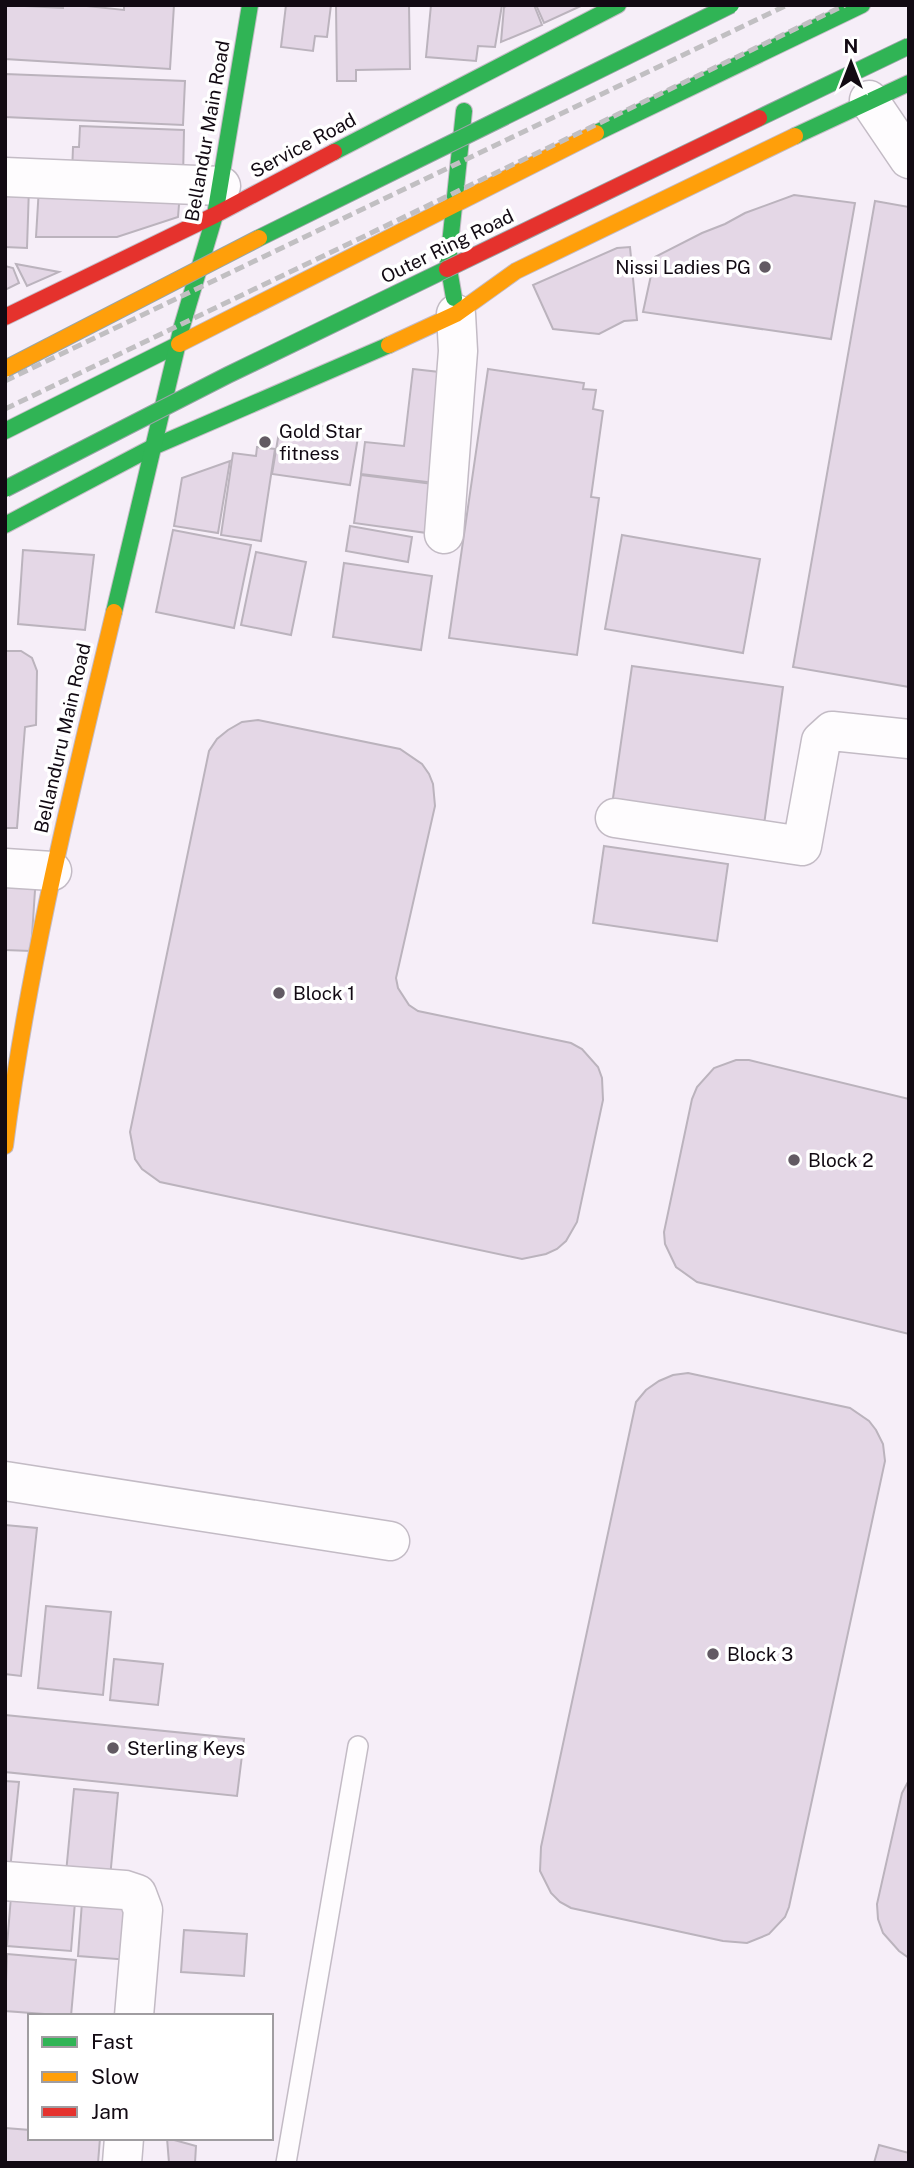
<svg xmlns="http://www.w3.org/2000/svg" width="914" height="2168" viewBox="0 0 914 2168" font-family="'Public Sans',sans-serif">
	<rect width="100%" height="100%" fill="#f6eef8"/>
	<!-- building -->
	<g fill="#e4d7e6" stroke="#bbb3bd" stroke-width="2">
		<path d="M5,5L63,8V5H77L124,10V5H174L170,69L5,59Z"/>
		<path d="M286,5H331L327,37L315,36L313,51L281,47Z"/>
		<path d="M336,5H409L410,69L356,70V81H337Z"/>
		<path d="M431,5H502L495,47L478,46L476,61L426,57Z"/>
		<path d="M508,5H534L542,25L501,42L504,7Z"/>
		<path d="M536,5H583L544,23Z"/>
		<path d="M5,74L185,81L183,125L5,117Z"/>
		<path d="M80,126L184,130L183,179L72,174L73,147H79Z"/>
		<path d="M5,186L29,187L27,248L5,247Z"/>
		<path d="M39,187L180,192L178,217L117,237H36Z"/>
		<path d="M794,195L855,203L831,339L643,312L655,257L702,233L725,224L745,213Z"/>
		<path d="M875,201L909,207V687L793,667Z"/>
		<path d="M630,247L637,320L624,321L599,334L553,329L533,285L617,248Z"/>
		<path d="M16,264L59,272L27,286Z"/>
		<path d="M5,266L13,268L19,283L5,290Z"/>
		<path d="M413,369L448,373L435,483L361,474L365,442L404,446Z"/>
		<path d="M488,369L584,383L583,389L596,390L593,409L603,411L591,497L599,498L577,655L449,638Z"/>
		<path d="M320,426L359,431L350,485L272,474L279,432L318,438Z"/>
		<path d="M257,447L275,449L261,541L221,535L233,453L256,456Z"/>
		<path d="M230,461L218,533L174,526L182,478Z"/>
		<path d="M361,475L433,484L427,533L354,523Z"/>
		<path d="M350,526L412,537L408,562L346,551Z"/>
		<path d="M173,530L251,545L234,628L156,612Z"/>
		<path d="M622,535L760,559L743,653L605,629Z"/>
		<path d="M23,550L94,555L85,630L18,624Z"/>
		<path d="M256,552L306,562L291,635L241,625Z"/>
		<path d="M344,563L432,576L421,650L333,637Z"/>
		<path d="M5,651H21L32,658L37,671L36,725L25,727L17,828H5Z"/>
		<path d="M632,666L783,687L763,832L611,812Z"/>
		<path d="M258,720L400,749L422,764L429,774L433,784L435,806L396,978L398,988L409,1005L418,1011L571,1043L582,1049L598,1067L602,1078L603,1100L577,1222L566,1241L557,1249L546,1254L522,1259L160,1182L142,1169L135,1159L130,1132L209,751L217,739L228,730L242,722Z"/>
		<path d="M604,846L728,864L717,941L593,923Z"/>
		<path d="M5,873L36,875L31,951L5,950Z"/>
		<path d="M736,1060H749L909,1099V1334L697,1282L676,1267L665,1244L664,1232L692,1099L697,1087L714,1068Z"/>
		<path d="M688,1373L850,1408L869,1421L876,1430L883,1444L885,1461L789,1907L785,1917L769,1934L747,1943L723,1941L571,1908L560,1902L551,1893L540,1871L541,1847L636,1402L646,1390L659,1381L673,1375Z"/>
		<path d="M5,1525L37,1528L21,1676L5,1674Z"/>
		<path d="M46,1606L111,1612L103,1695L38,1688Z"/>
		<path d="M114,1659L163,1664L158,1705L110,1700Z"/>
		<path d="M5,1715L244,1739L237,1796L5,1772Z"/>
		<path d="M909,1780V1958L899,1951L883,1933L878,1919L877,1904L902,1793Z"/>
		<path d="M5,1781L19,1782L10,1870H5Z"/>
		<path d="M74,1789L118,1793L110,1878L66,1873Z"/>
		<path d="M11,1896L75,1902L71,1951L7,1946Z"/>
		<path d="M82,1902L134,1906L130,1960L78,1956Z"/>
		<path d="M184,1930L247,1934L244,1976L181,1972Z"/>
		<path d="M7,1954L76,1960L71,2016L5,2011Z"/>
		<path d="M5,2128L30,2130V2138H100L98,2163H5Z"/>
		<path d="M167,2138L196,2146L195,2163H169Z"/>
		<path d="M879,2145L909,2153V2163H874Z"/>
	</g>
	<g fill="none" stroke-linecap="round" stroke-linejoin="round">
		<!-- lane casing -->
		<g stroke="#c3bbc5" stroke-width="22">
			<path id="lane" d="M286,2163L358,1746"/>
		</g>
		<!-- street casing -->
		<g stroke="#c3bbc5" stroke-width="41">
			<g id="street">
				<path d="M869,100L909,159"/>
				<path d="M5,177L221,186"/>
				<path d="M444,534L458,351L456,314"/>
				<path d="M615,818L802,846L821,741L832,731L909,739"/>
				<path d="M5,868L52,871"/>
				<path d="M5,1481L390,1541"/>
				<path d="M5,1881L125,1890L137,1894L143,1910L134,2016"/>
				<path d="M122,2163L124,2138"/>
			</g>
		</g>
		<!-- fast casing -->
		<g stroke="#c3bbc5" stroke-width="18">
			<g id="fast">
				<path d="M596,133L862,5"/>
				<path d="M795,136L909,83"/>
				<path d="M334,152L618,5"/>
				<path d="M454,298L448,263L464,111"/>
				<path d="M5,431L179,344"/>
				<path d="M5,525L153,447L389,345"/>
				<path d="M114,612L182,326L215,215L250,5"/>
			</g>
		</g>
		<!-- slow casing -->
		<g stroke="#c3bbc5" stroke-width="18">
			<g id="slow">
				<path d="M179,344L596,133"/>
				<path d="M389,345L456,314L516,271L795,136"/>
				<path d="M5,1146C28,965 72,789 114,612"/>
			</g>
		</g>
		<!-- jam casing -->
		<g stroke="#c3bbc5" stroke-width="18">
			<path id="jam" d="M5,317L215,215L334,152"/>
		</g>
		<!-- lane -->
		<use href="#lane" stroke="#fefcfe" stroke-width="19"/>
		<!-- street -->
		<use href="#street" stroke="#fefcfe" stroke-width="38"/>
		<!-- fast -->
		<use href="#fast" stroke="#30b455" stroke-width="16"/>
		<!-- slow -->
		<use href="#slow" stroke="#ff9f0a" stroke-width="16"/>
		<!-- jam -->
		<use href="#jam" stroke="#e5322d" stroke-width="16"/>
		<!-- rail -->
		<g stroke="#c1bfc2" stroke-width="5" stroke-dasharray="10 5" stroke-linecap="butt">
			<path d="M5,381L787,5"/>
			<path d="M5,409L845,5"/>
		</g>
		<!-- fast-bridge casing -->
		<g stroke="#99a5a7" stroke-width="18" stroke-linecap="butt">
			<g id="fast-bridge">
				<path d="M759,118L909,46"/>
				<path d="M259,238L731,5"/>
				<path d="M5,489L228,375L447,269"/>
			</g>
		</g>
		<!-- slow-bridge casing -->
		<g stroke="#99a5a7" stroke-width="18" stroke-linecap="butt">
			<path id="slow-bridge" d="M5,369L259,238"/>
		</g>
		<!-- jam-bridge casing -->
		<g stroke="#99a5a7" stroke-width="18" stroke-linecap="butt">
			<path id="jam-bridge" d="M447,269L759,118"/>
		</g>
		<!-- fast-bridge -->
		<use href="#fast-bridge" stroke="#30b455" stroke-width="16"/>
		<!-- slow-bridge -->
		<use href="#slow-bridge" stroke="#ff9f0a" stroke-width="16"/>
		<!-- jam-bridge -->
		<use href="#jam-bridge" stroke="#e5322d" stroke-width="16"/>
	</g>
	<!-- markers -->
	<g fill="#625a63" stroke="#fff" stroke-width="2.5">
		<circle cx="765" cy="267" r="7"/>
		<circle cx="265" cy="442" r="7"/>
		<circle cx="279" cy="993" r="7"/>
		<circle cx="794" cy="1160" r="7"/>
		<circle cx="713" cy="1654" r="7"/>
		<circle cx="113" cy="1748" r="7"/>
	</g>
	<g text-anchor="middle" stroke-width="7" stroke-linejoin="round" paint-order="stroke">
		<!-- street labels -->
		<g font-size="19" fill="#120a13" stroke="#fff">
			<text transform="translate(207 131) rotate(-80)" y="7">Bellandur Main Road</text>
			<text transform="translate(303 145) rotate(-28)" y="7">Service Road</text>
			<text transform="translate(447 246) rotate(-26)" y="7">Outer Ring Road</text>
			<text transform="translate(62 738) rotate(-77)" y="7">Bellanduru Main Road</text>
		</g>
		<!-- poi labels -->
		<g font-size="19" fill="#120a13" stroke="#fff" text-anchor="start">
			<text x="751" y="274" text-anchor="end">Nissi Ladies PG</text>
			<text x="279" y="438">Gold Star<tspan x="279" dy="22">fitness</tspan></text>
			<text x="293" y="1000">Block 1</text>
			<text x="808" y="1167">Block 2</text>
			<text x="727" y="1661">Block 3</text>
			<text x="127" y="1755">Sterling Keys</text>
		</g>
	</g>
	<!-- border -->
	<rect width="914" height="2168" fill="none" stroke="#120a13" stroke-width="14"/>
	<!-- legend -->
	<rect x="28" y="2014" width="245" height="126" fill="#ffffff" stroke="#a09da1" stroke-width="2"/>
	<rect x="42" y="2037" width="35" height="10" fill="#30b455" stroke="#a09da1" stroke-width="2"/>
	<text x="91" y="2049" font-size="21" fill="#120a13">Fast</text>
	<rect x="42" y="2072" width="35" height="10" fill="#ff9f0a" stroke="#a09da1" stroke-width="2"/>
	<text x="91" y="2084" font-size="21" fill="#120a13">Slow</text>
	<rect x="42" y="2107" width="35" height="10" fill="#e5322d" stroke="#a09da1" stroke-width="2"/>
	<text x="91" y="2119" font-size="21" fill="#120a13">Jam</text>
	<!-- north arrow -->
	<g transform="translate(851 63)" stroke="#ffffff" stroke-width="5" paint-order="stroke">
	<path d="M0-5L12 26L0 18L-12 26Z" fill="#120a13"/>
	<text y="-10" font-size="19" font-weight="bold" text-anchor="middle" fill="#120a13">N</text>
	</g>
</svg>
